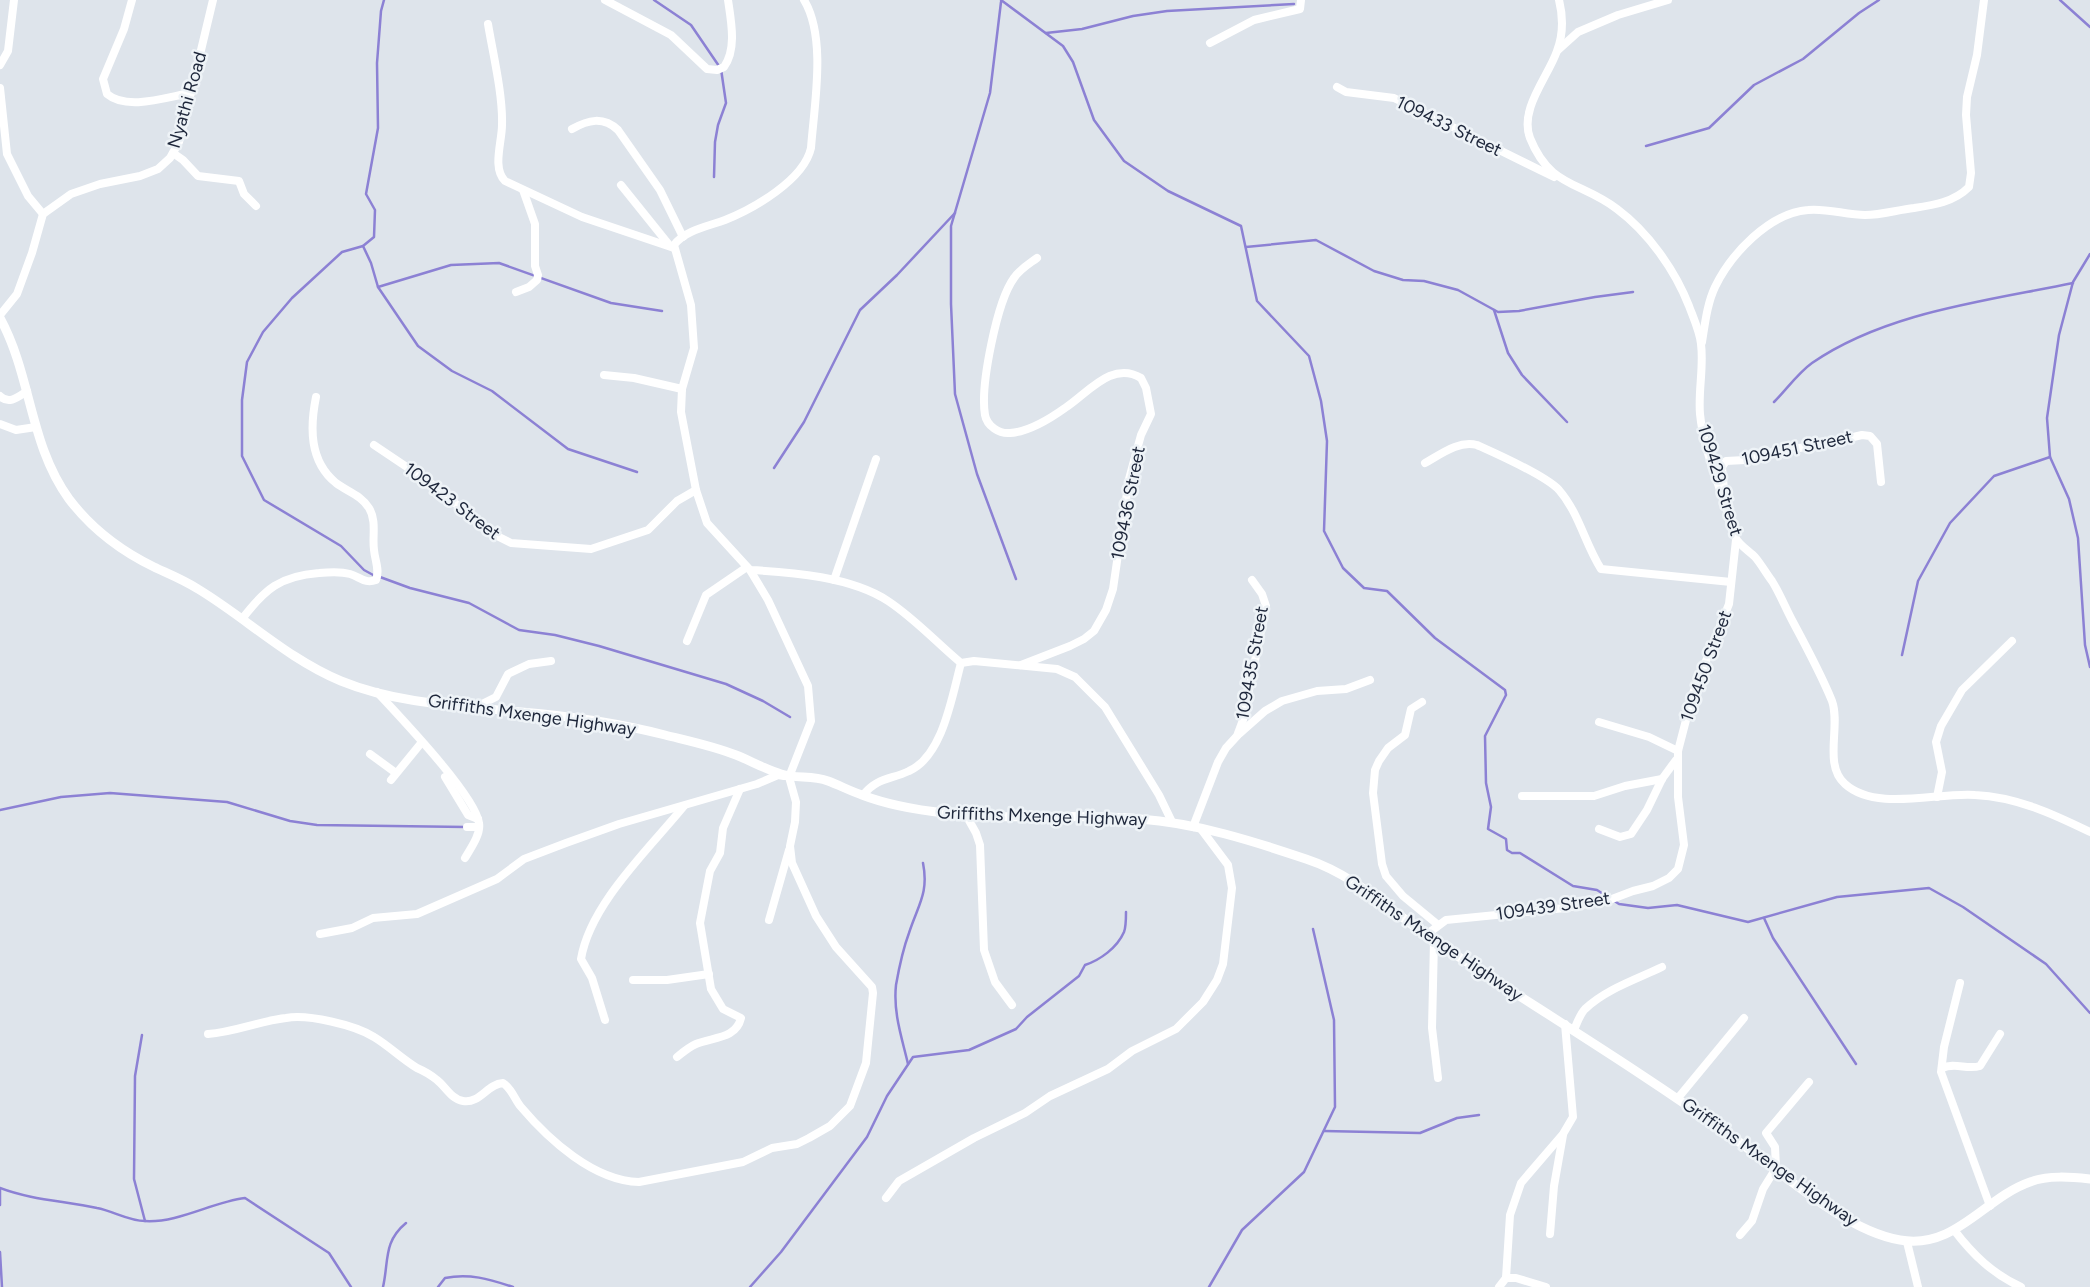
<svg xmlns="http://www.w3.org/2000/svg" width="2090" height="1287" viewBox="0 0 2090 1287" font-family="Figtree,sans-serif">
	<rect width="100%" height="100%" fill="#dee4eb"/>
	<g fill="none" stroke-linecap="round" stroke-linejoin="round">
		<!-- stream -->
		<g stroke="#8c81d4" stroke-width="2.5">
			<path d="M654,0L691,25L721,69L726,103L718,125L715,142L714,177"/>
			<path d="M1001,0L1063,46L1073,62L1094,120L1124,161L1168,191L1241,226L1257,301L1309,356L1321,401L1327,441L1324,531L1343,568L1364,588L1387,591L1435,638L1505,690L1506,695L1485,736L1486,783L1491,807L1488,829L1506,839L1507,850L1512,853H1520L1573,886L1597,890L1619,904L1648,908L1677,905L1748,922L1837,897L1929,888L1963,907L2046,964L2090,1013"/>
			<path d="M2060,0L2090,27"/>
			<path d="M1001,2L990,93L951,226V304L955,394L977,474L1016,579"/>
			<path d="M1046,33L1082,29L1133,16L1167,11L1294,4"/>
			<path d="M1646,146L1709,128L1754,85L1803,59L1859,13L1879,0"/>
			<path d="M363,246L371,263L378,287L418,346L452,371L492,391L568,449L637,472"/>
			<path d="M1246,247L1316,240L1374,271L1403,280L1424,281L1458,290L1498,312L1519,311L1595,297L1633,292"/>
			<path d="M2090,254L2073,282L2059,335L2047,418L2050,457L2069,499L2078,538L2085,645L2090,667"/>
			<path d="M378,287L451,265L499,263L611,303L662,311"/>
			<path d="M1494,310L1508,353L1522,375L1567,422"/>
			<path d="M1774,402C1786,390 1798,373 1812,363C1886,312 1986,301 2073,283"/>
			<path d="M774,468L804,422L860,310L897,275L955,213"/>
			<path d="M375,576L364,570L341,546L264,500L242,456V400L247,362L263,332L292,298L342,252L363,246L374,237L375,210L366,194L378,128L377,63L381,11L384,0"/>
			<path d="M380,577L410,588L469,603L519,630L555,635L599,646L726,684L763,701L790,717"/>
			<path d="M1902,655L1918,581L1950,523L1994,476L2050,457"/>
			<path d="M0,810L61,797L110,793L227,802L290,821L317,825L466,827"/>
			<path d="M1764,918L1773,938L1856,1064"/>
			<path d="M142,1035L135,1076L134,1179L145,1221"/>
			<path d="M908,1064C902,1038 893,1013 896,985C899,968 903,949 909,933C918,905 929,893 923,863"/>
			<path d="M1324,1131L1420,1133L1457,1118L1479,1115"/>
			<path d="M0,1188C31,1200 65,1201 97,1208C113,1211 129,1221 145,1221C179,1223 212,1202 245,1198L329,1253L351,1287"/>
			<path d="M0,1205V1189"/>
			<path d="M0,1252L2,1287"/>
			<path d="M383,1287C389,1261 383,1242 406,1223"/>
			<path d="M438,1287L445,1278C469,1273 489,1279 513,1287"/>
			<path d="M750,1287L781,1252L867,1137L887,1096L913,1057L969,1050L1016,1029L1027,1017L1079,976L1085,965C1100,960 1117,948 1124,932C1126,927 1126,918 1126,912"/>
			<path d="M1209,1287L1242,1230L1304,1172L1335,1107L1334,1020L1313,929"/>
		</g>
		<!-- minor -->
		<g stroke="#fff" stroke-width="8">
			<path d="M132,0L124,29L103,79L107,94C127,111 167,97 191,93"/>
			<path d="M605,0L671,35L707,69L717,70L724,67C737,49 731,21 728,0"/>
			<path d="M804,0C827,38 814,106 811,148C804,180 753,209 725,220C709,226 685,230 674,245L691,305L694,348L682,389L681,412L696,490L707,523L750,570C792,572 852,577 888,601C914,618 937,643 961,663L974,661L1057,669L1075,677L1105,707L1159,795L1172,822"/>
			<path d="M1559,0C1563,16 1563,35 1557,51C1548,77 1519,109 1530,138C1550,188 1580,181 1617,209C1648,232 1675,270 1689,306C1693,317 1700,332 1701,344C1704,367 1698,391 1700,414C1703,445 1715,475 1725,504C1728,514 1730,527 1735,537C1739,545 1749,551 1755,557C1761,564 1766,573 1772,581C1780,594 1786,609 1793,622C1807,648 1821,674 1832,701C1841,726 1823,765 1845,784C1876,812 1937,792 1975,795C2017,797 2053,814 2090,832"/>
			<path d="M488,24C493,54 503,95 502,125C502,142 492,168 505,181L582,217L674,248"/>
			<path d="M1210,43L1254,20L1300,9L1301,0"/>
			<path d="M1558,50L1578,32L1618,15L1668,0"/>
			<path d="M0,65L8,51L14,0"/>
			<path d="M1337,87L1346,92L1394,98L1554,177"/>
			<path d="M0,88L7,154L28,196L43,214"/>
			<path d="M572,129C588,120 603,116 618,130L660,190L683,237"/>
			<path d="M173,153L183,160L198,176L239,181L244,194L256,206"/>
			<path d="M621,185L670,246"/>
			<path d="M516,292L529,287L537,280L538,275L535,266V224L523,190"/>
			<path d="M0,315L17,294L32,253L43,214L71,194L100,184L140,176L158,169L170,158L179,142L213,0"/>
			<path d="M1702,342C1705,324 1707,304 1715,287C1731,254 1769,213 1808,210C1827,208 1846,215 1865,215C1881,215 1897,210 1914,208C1934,205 1954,202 1969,187L1971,173L1966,115L1967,97L1977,55L1984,0"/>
			<path d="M604,375L634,378L682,389"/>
			<path d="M0,396C9,405 18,397 27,391"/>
			<path d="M0,424L16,430L36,427"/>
			<path d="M374,445L438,488L485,530L511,543L591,549L648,530L677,501L696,490"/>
			<path d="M1425,463C1441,454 1459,440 1477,445C1497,454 1545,475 1559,490C1579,513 1585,544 1601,569L1731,582"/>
			<path d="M1724,490L1722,467L1726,461L1745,460L1768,453L1824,444L1862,435L1870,436L1877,444L1881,482"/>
			<path d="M834,580L876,459"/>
			<path d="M242,619C265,589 280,576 319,573C329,572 340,571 350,574C360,577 365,584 376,580C380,570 375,561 374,550C372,537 377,521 369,508C361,495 348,492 336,483C309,461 310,427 316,397"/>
			<path d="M687,641L706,595L747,567"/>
			<path d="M1021,665L1070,646L1084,639L1094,631L1106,610L1113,589L1129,479L1141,435L1151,414L1146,388L1141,378C1112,360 1087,394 1065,408C1051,418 1028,432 1010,433C999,434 987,426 985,415C980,386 997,301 1014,278C1020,269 1029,264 1037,258"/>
			<path d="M377,692C399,716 475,795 479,823C481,834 471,848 465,858"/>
			<path d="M1422,702L1411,709L1405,735L1388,748L1379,761L1375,770L1373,793L1382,864L1386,876L1403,896L1437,924"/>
			<path d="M474,708L496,697L508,674L529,664L551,661"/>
			<path d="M1599,722L1649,737L1678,751"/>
			<path d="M1239,734L1265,711L1282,701L1317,691L1346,689L1370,680"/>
			<path d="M370,754L396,773"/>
			<path d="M445,777L468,815L478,819"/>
			<path d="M391,780L422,742"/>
			<path d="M863,795C878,777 890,780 909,771C943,756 952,696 961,663"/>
			<path d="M1522,796H1594L1625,786L1662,779"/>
			<path d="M1937,797L1942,772L1936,742L1941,726L1962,690L2012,641"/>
			<path d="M966,815L976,833L980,845L984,950L995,982L1012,1005"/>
			<path d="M467,827H479"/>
			<path d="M1193,827L1218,762L1226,748L1237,736L1243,720L1266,606L1262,594L1252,580"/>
			<path d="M1599,829L1620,837L1631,834L1647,810L1662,779L1676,760"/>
			<path d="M769,920L789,850"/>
			<path d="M320,934L352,928L373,918L417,914L497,879L524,859L566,843L619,824L757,784L778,775L784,776"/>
			<path d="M1426,935L1446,920L1565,908L1612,899L1633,891L1653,886L1669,878L1678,869L1684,845L1678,797V751L1693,693L1729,604L1736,540"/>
			<path d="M1434,941L1432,1028L1438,1078"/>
			<path d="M633,980H667L709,974"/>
			<path d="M1960,983L1944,1047L1941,1072L1990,1206"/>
			<path d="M605,1020L592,978L581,959C590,904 649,849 684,806"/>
			<path d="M1574,1030C1577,1023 1580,1014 1585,1009C1606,989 1637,979 1662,967"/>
			<path d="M208,1034C235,1032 259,1021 286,1018C308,1014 355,1025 374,1037C389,1046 402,1059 417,1068C424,1071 431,1075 437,1080C445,1086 451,1099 463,1101C480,1104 487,1084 503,1083C512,1089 515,1100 521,1107C549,1140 594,1181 639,1182L743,1162L772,1148L797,1144L809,1138L830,1126L850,1106L866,1063L873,993L872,987L836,947L816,916L792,863L790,846L795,822L796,802L789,777L811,721L808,686L768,600L750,570"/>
			<path d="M677,1057C683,1052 689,1047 696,1044C713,1037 736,1039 741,1018L723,1009L711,989L700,923L710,871L720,853L723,828L740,789"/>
			<path d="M1942,1068C1955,1062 1967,1070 1980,1066L2000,1034"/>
			<path d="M1678,1098L1744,1018"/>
			<path d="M886,1198L899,1181L974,1138L1025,1113L1050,1096L1108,1069L1132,1051L1176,1029L1203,1002L1217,980L1223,964L1232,888L1228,865L1201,829"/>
			<path d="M1954,1230C1973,1255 1993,1274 2021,1287"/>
			<path d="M1550,1234L1554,1186L1563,1135"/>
			<path d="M1740,1235L1752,1221L1763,1189L1776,1168L1775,1147L1766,1133L1809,1082"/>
			<path d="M1907,1242L1918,1287"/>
			<path d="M1506,1278H1516L1546,1287"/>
			<path d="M1499,1287L1506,1278L1510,1215L1521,1183L1563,1134L1573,1117L1565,1024"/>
		</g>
		<!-- tertiary -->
		<path stroke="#fff" stroke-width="9" d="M0,318C32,377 29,444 69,499C91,528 121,551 154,567C169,574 184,580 198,589C246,618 288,659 341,681C397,704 462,706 521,712C570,716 618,723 665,735C689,741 713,746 736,755C751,761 765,769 781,774C796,779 812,775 828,781C839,785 850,791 862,795C888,805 917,810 945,813C1010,821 1075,813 1140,819C1196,823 1253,841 1306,859C1358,876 1395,915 1439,944C1538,1009 1639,1070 1735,1139C1780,1171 1845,1231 1900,1240C1955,1250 1984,1198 2030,1182C2048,1175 2071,1177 2090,1179"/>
	</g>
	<g text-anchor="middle" stroke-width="5" stroke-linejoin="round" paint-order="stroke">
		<!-- street labels -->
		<g font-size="18" fill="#1e273b" stroke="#eef3f7">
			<text transform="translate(187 100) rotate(-74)" y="6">Nyathi Road</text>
			<text transform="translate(1449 126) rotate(26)" y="6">109433 Street</text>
			<text transform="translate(1797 448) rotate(-12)" y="6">109451 Street</text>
			<text transform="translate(1720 480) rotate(73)" y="6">109429 Street</text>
			<text transform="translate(452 501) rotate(37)" y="6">109423 Street</text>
			<text transform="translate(1128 503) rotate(-79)" y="6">109436 Street</text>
			<text transform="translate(1252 663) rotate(-80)" y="6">109435 Street</text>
			<text transform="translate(1706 666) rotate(-70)" y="6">109450 Street</text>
			<text transform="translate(532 715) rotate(8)" y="6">Griffiths Mxenge Highway</text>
			<text transform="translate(1042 816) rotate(2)" y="6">Griffiths Mxenge Highway</text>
			<text transform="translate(1553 906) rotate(-8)" y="6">109439 Street</text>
			<text transform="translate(1434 938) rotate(34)" y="6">Griffiths Mxenge Highway</text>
			<text transform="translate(1770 1162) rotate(35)" y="6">Griffiths Mxenge Highway</text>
		</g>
	</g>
</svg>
